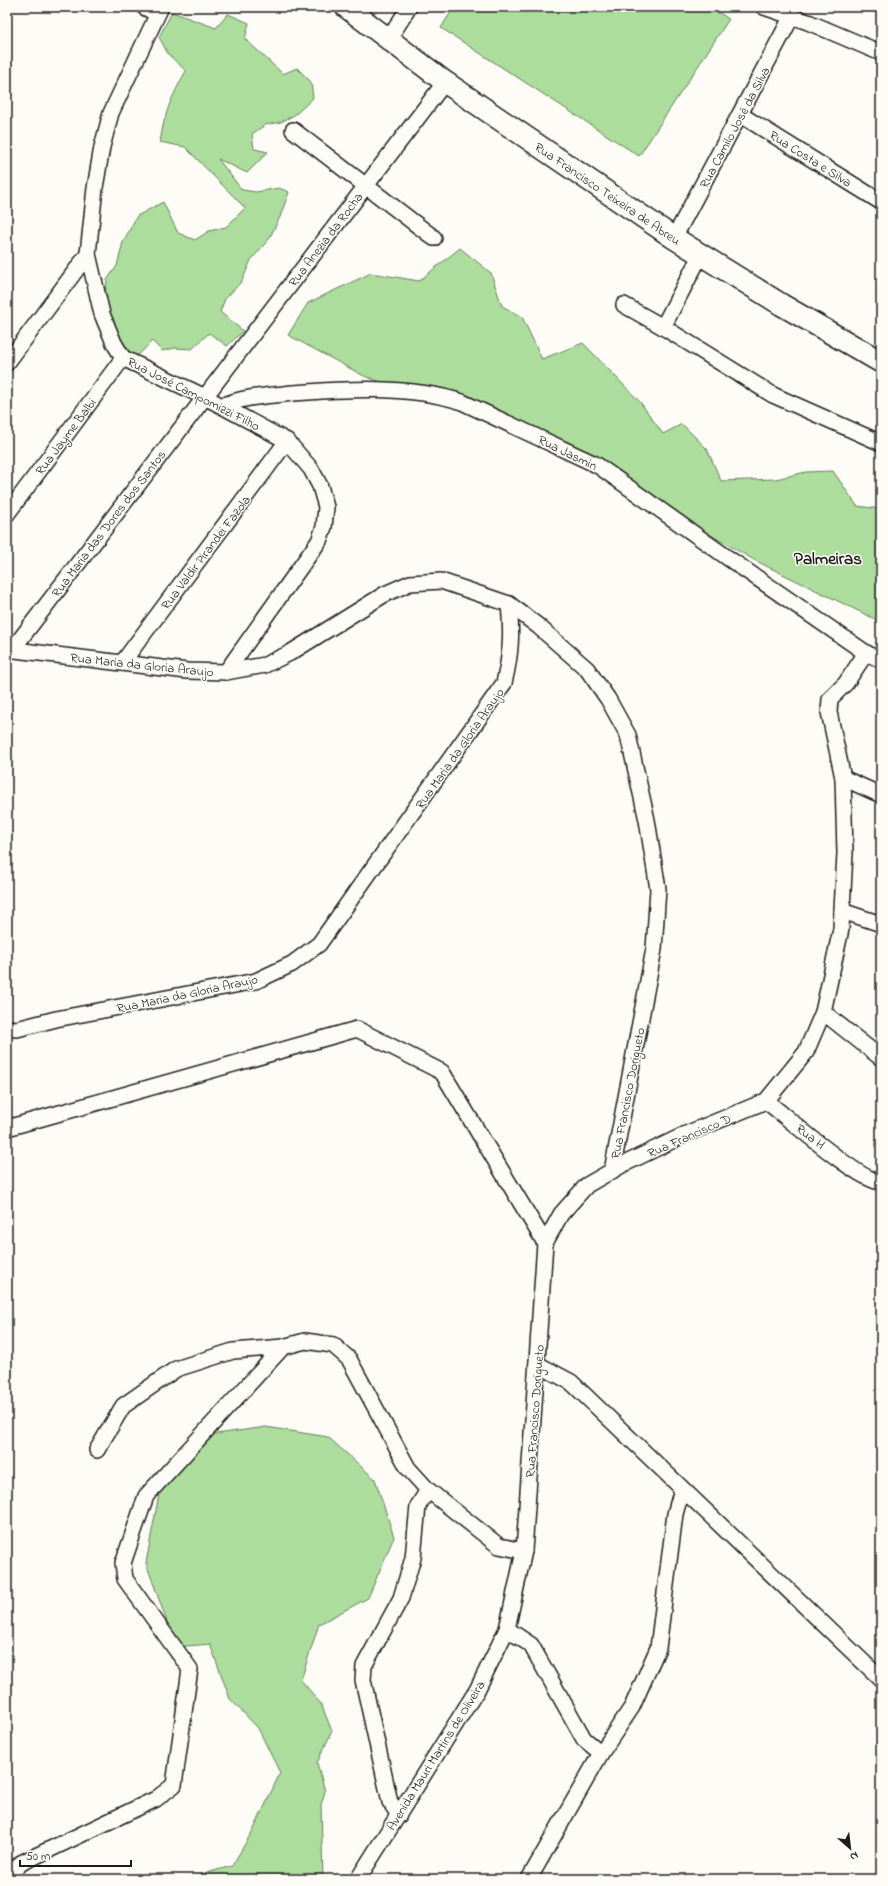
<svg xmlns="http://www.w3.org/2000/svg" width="888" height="1886" viewBox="0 0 888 1886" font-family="'Indie Flower',sans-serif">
	<rect width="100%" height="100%" fill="#fdfcf7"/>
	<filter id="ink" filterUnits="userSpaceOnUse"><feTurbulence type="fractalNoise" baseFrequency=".025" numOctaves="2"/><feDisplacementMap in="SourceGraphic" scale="8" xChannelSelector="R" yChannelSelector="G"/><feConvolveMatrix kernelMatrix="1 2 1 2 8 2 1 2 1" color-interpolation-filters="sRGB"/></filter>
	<g filter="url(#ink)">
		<!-- green -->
		<g fill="#addd9d" stroke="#647c5c">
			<path d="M454,7H710L729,19L639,156L441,28Z"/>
			<path d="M172,12L216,28L228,14L249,23L245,39L283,74L297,68L311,82L313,98L296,114L281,122L265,125L252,134L254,149L268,152L247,173L218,159L242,190L256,192L279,188L289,192L280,217L269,239L251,260L242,281L225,299L220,312L243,331L227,346L209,333L192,349L175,348L162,351L152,341L132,362L102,314L107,280L117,266L123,242L137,216L163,202L178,233L195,240L209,231L226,227L245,208L185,147L160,142C165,111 171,98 186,71L168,54L159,37Z"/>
			<path d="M460,248L491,273L502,306L522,317L542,359L583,343L640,402L663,434L682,424L707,449L721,481L776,479L806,472L833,471L857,506L881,509V622L756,561L547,441L364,376L288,335L308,303L371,273L419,281Z"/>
			<path d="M266,1427L328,1437L375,1479L394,1537L368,1598L319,1624L301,1680L321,1704L332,1731L317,1763L325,1791L321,1805L323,1879H184L232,1866L255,1827L280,1773L258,1728L230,1699L210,1644L176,1647L146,1563L163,1473L202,1436Z"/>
		</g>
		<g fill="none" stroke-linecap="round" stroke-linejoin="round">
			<!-- street casing -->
			<g stroke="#1c1c1c" stroke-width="18">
				<g id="street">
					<path d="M144,7L157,14"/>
					<path d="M161,7L111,113L102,147L95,188L88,254L102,314L114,343L123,358L205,397L287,441L311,469L320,486L326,507L324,527L319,541L226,672"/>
					<path d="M764,7L808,22L881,53"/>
					<path d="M389,39L409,7"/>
					<path d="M741,115L881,202"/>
					<path d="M293,130L434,238"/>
					<path d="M674,238L792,16"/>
					<path d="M624,305L663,327L773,395L881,443"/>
					<path d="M663,327L701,254"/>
					<path d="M7,363L88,254"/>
					<path d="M222,406C245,396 268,396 293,393C347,389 410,385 462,402L597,465L728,558L866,653L881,660"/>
					<path d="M7,514L123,358"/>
					<path d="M7,649L187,671L226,672L265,665L290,653L385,594L410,583L441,581L509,604L538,626L587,669L608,699L628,735L647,820L658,889L654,949L612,1171"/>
					<path d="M12,650L445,82"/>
					<path d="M122,663L287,441"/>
					<path d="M843,778L881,795"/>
					<path d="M842,911L881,924"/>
					<path d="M823,1012L881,1058"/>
					<path d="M7,1028L17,1029L56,1019L256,981L292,964L319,944L504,683C511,654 512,633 509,604"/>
					<path d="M766,1101C787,1117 860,1182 881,1182"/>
					<path d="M7,1128L357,1029L442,1072L545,1243"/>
					<path d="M537,1364L571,1382L881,1679"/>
					<path d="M97,1450L123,1406L176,1369L233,1351L283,1347L305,1341L333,1345L349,1359L408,1468L428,1490L499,1546L524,1551"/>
					<path d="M507,1629L531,1645L584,1739L601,1753"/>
					<path d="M399,1815L390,1802L363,1680L364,1666L401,1598L413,1558L418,1506L428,1490"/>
					<path d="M7,1878L21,1863L156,1799L174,1785L190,1669L125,1579L123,1563L146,1496L283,1347"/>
					<path d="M358,1879L477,1690L507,1629L524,1551L545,1243L561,1214L587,1185L622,1165L686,1134L766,1101L806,1052L823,1012L841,929L845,853L843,778L829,712L830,699L846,683L866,653"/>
					<path d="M529,1879L601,1753L632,1707L658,1648L675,1514L682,1489"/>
				</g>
			</g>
			<!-- secondary casing -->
			<g stroke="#1c1c1c" stroke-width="24">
				<path id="secondary" d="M346,7L445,82L674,238L782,305L881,362"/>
			</g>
			<!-- street -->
			<use href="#street" stroke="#fdfcf7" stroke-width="15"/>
			<!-- secondary -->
			<use href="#secondary" stroke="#fdfcf7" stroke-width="21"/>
		</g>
	</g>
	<g text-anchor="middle" stroke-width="3" stroke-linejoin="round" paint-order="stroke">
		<!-- street labels -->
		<g font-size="13" fill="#1c1c1c" stroke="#fdfcf7">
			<text transform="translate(734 127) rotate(-62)" y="5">Rua Camilo José da Silva</text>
			<text transform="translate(811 158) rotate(32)" y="5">Rua Costa e Silva</text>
			<text transform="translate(608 193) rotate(34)" y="5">Rua Francisco Teixeira de Abreu</text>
			<text transform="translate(325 239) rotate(-53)" y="5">Rua Anezia da Rocha</text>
			<text transform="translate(194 393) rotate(27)" y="5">Rua José Campomizzi Filho</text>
			<text transform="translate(65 436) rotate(-53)" y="5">Rua Jayme Balbi</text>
			<text transform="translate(568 452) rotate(26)" y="5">Rua Jasmin</text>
			<text transform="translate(108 523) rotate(-53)" y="5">Rua Maria das Dores dos Santos</text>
			<text transform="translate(205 552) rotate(-53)" y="5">Rua Valdir Pirandei Fazola</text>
			<text transform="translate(142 664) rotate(6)" y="5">Rua Maria da Gloria Araujo</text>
			<text transform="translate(459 748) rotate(-55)" y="5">Rua Maria da Gloria Araujo</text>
			<text transform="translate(187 993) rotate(-12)" y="5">Rua Maria da Gloria Araujo</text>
			<text transform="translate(627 1093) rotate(-79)" y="5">Rua Francisco Dorigueto</text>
			<text transform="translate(689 1135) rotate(-24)" y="5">Rua Francisco D</text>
			<text transform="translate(811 1136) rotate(38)" y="5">Rua H</text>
			<text transform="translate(534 1411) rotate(-86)" y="5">Rua Francisco Dorigueto</text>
			<text transform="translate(435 1755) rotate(-58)" y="5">Avenida Mauri Martins de Oliveira</text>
		</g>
		<!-- district labels -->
		<g font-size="17" font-weight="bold" fill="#1c1c1c" stroke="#fdfcf7">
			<text x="828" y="564">Palmeiras</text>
		</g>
	</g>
	<!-- margin -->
	<rect width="888" height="1886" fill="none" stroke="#fdfcf7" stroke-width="24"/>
	<rect x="12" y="12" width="864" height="1862" fill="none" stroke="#1c1c1c" stroke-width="1.5" filter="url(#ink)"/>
	<!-- north arrow -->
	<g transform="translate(850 1848) rotate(152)" stroke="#fdfcf7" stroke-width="3" paint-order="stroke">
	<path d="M0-3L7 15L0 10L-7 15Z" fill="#1c1c1c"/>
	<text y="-6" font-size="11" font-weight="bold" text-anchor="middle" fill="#1c1c1c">N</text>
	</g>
	<!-- scale -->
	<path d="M20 1860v6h111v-6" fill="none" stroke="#1c1c1c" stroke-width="2"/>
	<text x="26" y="1860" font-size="12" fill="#1c1c1c" stroke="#fdfcf7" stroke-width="3" paint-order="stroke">50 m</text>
</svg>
